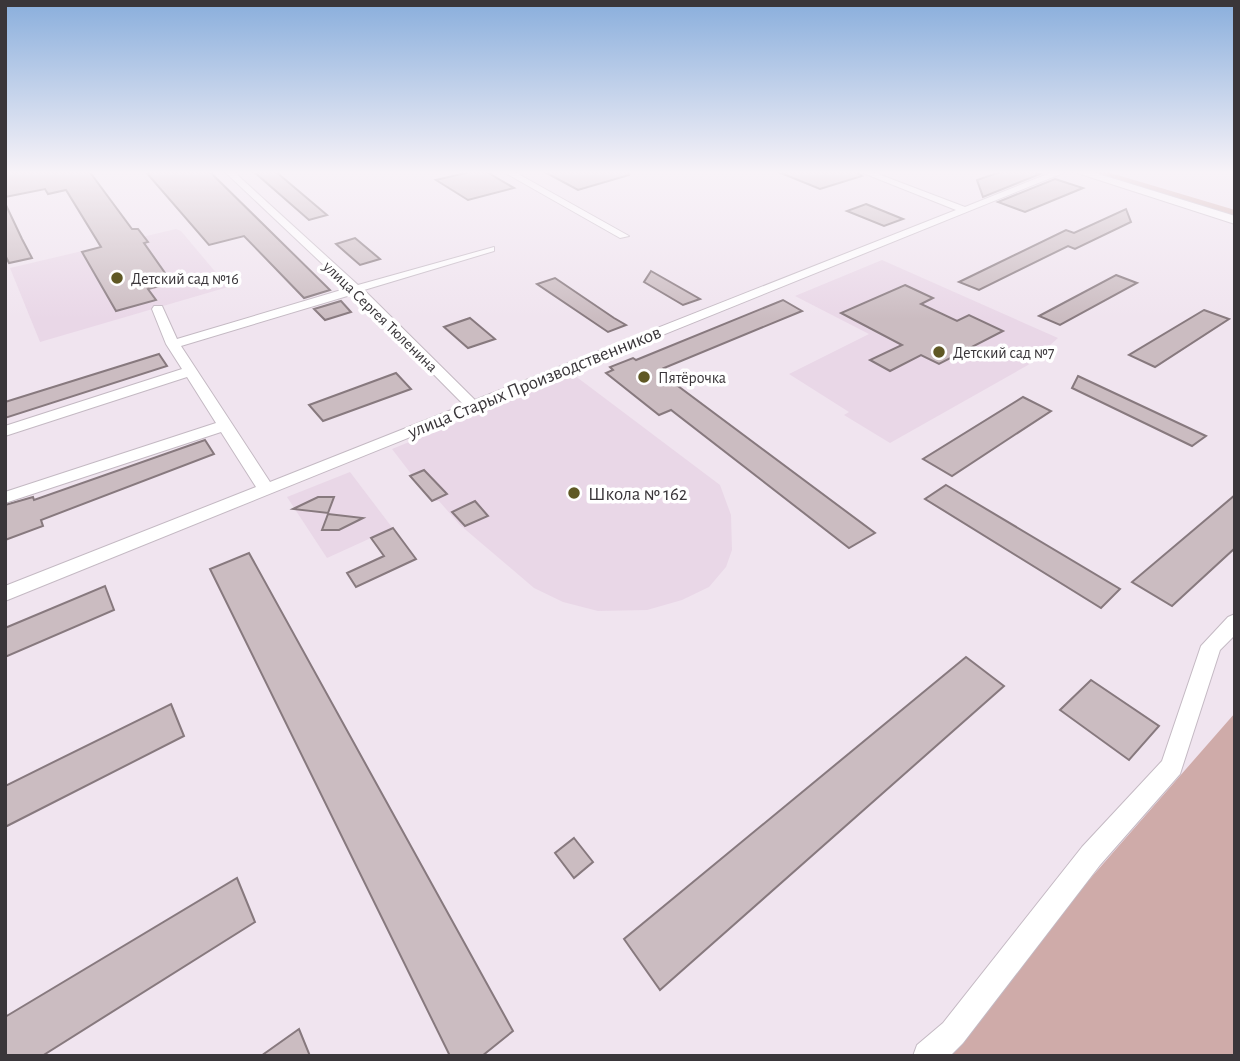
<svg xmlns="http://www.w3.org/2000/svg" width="1240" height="1061" viewBox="0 0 1240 1061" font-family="'Alegreya Sans',sans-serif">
	<rect width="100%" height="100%" fill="#f0e4ef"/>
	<!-- built -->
	<g fill="#e9d7e7">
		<path d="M176,229L181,231L228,287L40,342L10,268Z"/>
		<path d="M882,260L1058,338L1028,365L890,443L844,415L849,412L789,374L869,334L795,296Z"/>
		<path d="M574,375L720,485L731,515L732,550L726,567L709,587L682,600L647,610L598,611L563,602L534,588L460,525L439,501H432L392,449Z"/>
		<path d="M350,472L416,559L394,569L371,538L327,558L287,497Z"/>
	</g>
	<!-- green -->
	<g fill="#cfaba9">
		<path d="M1086,171H1104L1235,210V218Z"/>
		<path d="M1235,713V1056H935Z"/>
	</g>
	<!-- building -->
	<g fill="#cbbcc1" stroke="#87797e" stroke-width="2">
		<path d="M5,171H89L132,229H138L148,242L144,243L172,283L148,289L156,300L116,311L82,252L101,247L66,190L48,194L45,189L5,197Z"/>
		<path d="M145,171H209L330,290L304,298L244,236L209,245Z"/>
		<path d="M253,171H275L327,215L309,220Z"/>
		<path d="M474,171H485L514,188L468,200L436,180Z"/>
		<path d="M543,171H629V175L578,190Z"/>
		<path d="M776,171H855L862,176L820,189Z"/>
		<path d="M1003,171H1030L1040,174L983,197L977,180Z"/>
		<path d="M1055,179L1083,188L1025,212L998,202Z"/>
		<path d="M5,203L22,239L32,258L9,263L5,255Z"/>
		<path d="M866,204L903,219L884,226L847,211Z"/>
		<path d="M1126,209L1131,222L1075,249L1068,246L979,290L959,282L1066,230L1074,233Z"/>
		<path d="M355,238L380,259L360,265L336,244Z"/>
		<path d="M651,271L700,299L683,305L644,282Z"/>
		<path d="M1116,275L1137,283L1060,325L1039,316Z"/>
		<path d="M555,278L614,318L626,325L608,332L537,284Z"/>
		<path d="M905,285L933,298L921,304L957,321L969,315L1003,331L939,364L921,355L890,371L870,360L902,345L841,313Z"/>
		<path d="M783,300L802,311L664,368L686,383L678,386L875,533L849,548L671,410L659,415L606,373L613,370L610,367L633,358L636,360Z"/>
		<path d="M341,301L351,312L325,320L314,309Z"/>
		<path d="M1204,310L1229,319L1155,367L1129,355Z"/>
		<path d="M470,318L495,339L468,348L444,327Z"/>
		<path d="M159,354L167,366L5,418V402Z"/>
		<path d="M396,373L411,389L323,421L309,405Z"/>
		<path d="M1078,376L1206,436L1192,446L1072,388Z"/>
		<path d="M1023,397L1051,411L952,476L923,459Z"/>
		<path d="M205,440L214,454L41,520L43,526L5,540V505L33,497L34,500Z"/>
		<path d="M424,470L447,494L432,501L410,476Z"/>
		<path d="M946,485L1120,589L1101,608L925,499Z"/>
		<path d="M1235,495V548L1172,606L1132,582Z"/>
		<path d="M318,497H334L328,513L293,509Z"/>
		<path d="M475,501L488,516L465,526L452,512Z"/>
		<path d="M328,514L363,518L339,530H322Z"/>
		<path d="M393,528L416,559L356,587L347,573L384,556L371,538Z"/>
		<path d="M249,553L513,1031L482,1056H450L210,569Z"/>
		<path d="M105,586L114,610L5,657V628Z"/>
		<path d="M966,657L1004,686L660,990L624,939Z"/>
		<path d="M1091,680L1159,726L1129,760L1060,710Z"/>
		<path d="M171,704L184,736L5,827V786Z"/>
		<path d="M574,838L593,862L574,878L555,853Z"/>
		<path d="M237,878L255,922L42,1056H5V1017Z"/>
		<path d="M299,1029L310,1056H261Z"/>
	</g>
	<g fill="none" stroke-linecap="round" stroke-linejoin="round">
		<!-- minor casing -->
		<g stroke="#c4b9c3" stroke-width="2">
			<g id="minor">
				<path d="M224,171H233L358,285L494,247V251L364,290L475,400L956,210L858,171H870L965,207L1055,171H1068L5,601V586L256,487L221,432L5,503V492L216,423L187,377L5,436V426L182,369L166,344L152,309L154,306H162L177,339L348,288ZM354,294L464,405L270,482L181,346Z"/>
				<path d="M502,171H513L629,236L620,238Z"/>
				<path d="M1235,614V635L1220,650L1180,774L1100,865L963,1043L950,1056H913L917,1045L943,1023L1082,847L1162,761L1201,646L1228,617Z"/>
			</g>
		</g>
		<!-- major casing -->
		<g stroke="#c4b9c3" stroke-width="2">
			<path id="major" d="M1071,171H1089L1235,216V224Z"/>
		</g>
		<!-- minor -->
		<use href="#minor" fill="#fff" fill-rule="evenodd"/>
		<!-- major -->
		<use href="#major" fill="#fff" fill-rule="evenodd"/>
	</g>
	<!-- sky -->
	<linearGradient id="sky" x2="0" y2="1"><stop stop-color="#89aedc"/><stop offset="0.54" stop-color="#f8f3f8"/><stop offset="1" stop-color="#f8f3f8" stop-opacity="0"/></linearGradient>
	<rect width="1240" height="319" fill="url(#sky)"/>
	<!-- markers -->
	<g fill="#5f5824" stroke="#fff" stroke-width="2.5">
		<circle cx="117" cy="278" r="7"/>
		<circle cx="939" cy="352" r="7"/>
		<circle cx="644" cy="377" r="7"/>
		<circle cx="574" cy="493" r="7"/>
	</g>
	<g text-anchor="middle" stroke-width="7" stroke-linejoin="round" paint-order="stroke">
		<!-- far-poi labels -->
		<g font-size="16" fill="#3a363a" stroke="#fff" text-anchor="start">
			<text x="131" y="284">Детский сад №16</text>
			<text x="953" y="358">Детский сад №7</text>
			<text x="658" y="383">Пятёрочка</text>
		</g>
		<!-- far-street labels -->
		<g font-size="16" fill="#3a363a" stroke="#fff">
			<text transform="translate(381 316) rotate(44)" y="6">улица Сергея Тюленина</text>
		</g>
		<!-- street labels -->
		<g font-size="19" fill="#3a363a" stroke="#fff">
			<text transform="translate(534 381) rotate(-22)" y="7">улица Старых Производственников</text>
		</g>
		<!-- poi labels -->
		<g font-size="19" fill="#3a363a" stroke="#fff" text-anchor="start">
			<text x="588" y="500">Школа № 162</text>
		</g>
	</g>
	<!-- border -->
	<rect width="1240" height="1061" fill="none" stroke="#3a363a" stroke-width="14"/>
</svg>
